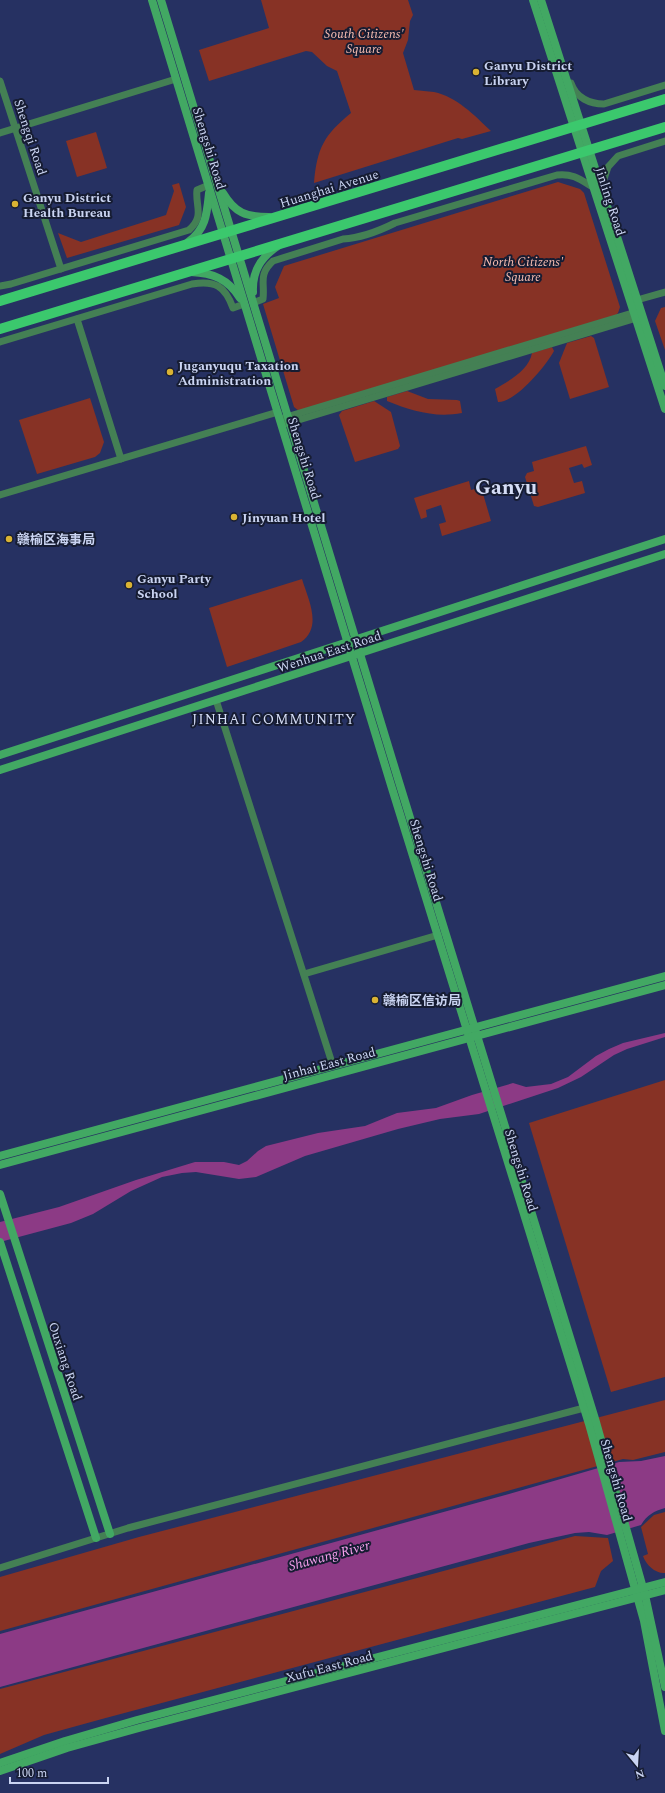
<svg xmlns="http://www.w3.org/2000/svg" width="665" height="1793" viewBox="0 0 665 1793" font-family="Spectral,'Noto Sans SC',serif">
	<rect width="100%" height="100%" fill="#263162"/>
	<!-- green -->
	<g fill="#873225">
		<path d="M261,0H408L413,15L410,21L408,40L403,53L414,90C421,91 427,91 434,92C457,97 474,115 491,131L462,139L458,138L314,183C317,148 324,135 351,113L337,71L327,66L312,52L306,51L209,81L199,50L269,28Z"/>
		<path d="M96,132L107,168L77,177L66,141Z"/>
		<path d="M558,182L580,189L584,193L620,307L618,313L616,315L299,411L294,407L263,304L279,298L275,287L284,266Z"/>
		<path d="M179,183L186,207L179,225L67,258L58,233L81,242L166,215L174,191L172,185Z"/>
		<path d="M665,307V350L655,321L661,308Z"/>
		<path d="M591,336L594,338L609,387L570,399L559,363L567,343Z"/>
		<path d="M552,347L554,351C546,366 515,403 498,402L495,389C509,381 529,370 532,353Z"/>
		<path d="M407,391L428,399L457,400L460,401L462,413C435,418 412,411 387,401V397Z"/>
		<path d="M90,398L104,442L100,453L95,457L37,474L19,420Z"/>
		<path d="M374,401L391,412L400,446L398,449L355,462L339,415L342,411Z"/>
		<path d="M586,446L592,465L584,468L582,464L569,468L574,483L582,481L585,493L538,507L534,506L525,477L527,473L534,471L532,462Z"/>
		<path d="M469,481L471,490L481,487L491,521L442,536L439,524L446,522L441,505L426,510L427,517L421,519L414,498Z"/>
		<path d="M302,579C308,599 323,627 301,642L227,667L209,608Z"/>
		<path d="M665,1080V1377L611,1392L529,1123Z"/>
		<path d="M665,1400V1452L633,1460L623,1459L0,1631V1577L139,1537Z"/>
		<path d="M665,1512V1573C656,1574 646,1565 643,1556L648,1554L641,1527L654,1515Z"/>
		<path d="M575,1536L608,1538L613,1561L601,1571L595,1587L102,1719L44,1735L0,1754V1689Z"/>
	</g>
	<!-- water -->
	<g fill="#8c3a85">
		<path d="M665,1033V1037L627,1049L614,1055L581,1077L558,1088L479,1114L440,1119L398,1129L305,1156L256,1177L239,1179L196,1172L182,1173L162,1177L131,1191L93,1214L71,1223L0,1242V1222L59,1207L136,1180L195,1162H224L239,1165L247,1161L258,1151L266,1146L318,1133L365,1126L397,1113L436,1108L472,1095L513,1083L526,1087L551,1084L568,1077L596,1056L609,1049L623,1043Z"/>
		<path d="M665,1456V1508C654,1511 647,1515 641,1525L607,1535L589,1532L575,1533L529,1543L0,1687V1634L509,1494L619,1462L641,1461Z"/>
	</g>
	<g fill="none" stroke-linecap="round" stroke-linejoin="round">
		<!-- street -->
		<g stroke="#448054" stroke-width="7">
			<path d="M0,81L61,269"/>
			<path d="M571,83C576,98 590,104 604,104L665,85"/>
			<path d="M0,133L176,79"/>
			<path d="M601,188L608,167L618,156L665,141"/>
			<path d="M0,286L11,284L189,230C205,216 195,206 197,190L209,185"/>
			<path d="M637,300L665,292"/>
			<path d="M253,303L263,299C265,282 258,275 273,261L343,239C361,238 379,231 395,223L557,175C573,173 581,180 594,188"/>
			<path d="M77,319L121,459"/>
			<path d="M0,342L192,284C215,280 225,286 233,308L244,304"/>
			<path d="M283,418L639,311"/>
			<path d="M282,425L640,317"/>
			<path d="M0,495L278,412"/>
			<path d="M216,700L333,1066"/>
			<path d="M304,974L438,935"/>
			<path d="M0,1568L128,1528L584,1408"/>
		</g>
		<!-- secondary -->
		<g stroke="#42a863" stroke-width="8">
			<path d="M152,0L391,785L589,1424L644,1621L665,1731"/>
			<path d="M161,0L399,782L596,1422L645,1595L665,1687"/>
			<path d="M533,0L665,409"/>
			<path d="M541,0L665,386"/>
			<path d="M223,193C235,213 246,217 269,217"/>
			<path d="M188,242C206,230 207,213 209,193"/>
			<path d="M191,272C213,273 228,279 240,298"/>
			<path d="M253,292C252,271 261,257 278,246"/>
			<path d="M0,755L665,539"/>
			<path d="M0,770L665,554"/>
			<path d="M0,1156L665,976"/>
			<path d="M0,1165L665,985"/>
			<path d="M0,1194L110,1534"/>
			<path d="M0,1242L96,1538"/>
			<path d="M0,1763L65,1741L137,1720L665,1582"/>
			<path d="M0,1771L67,1748L139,1728L665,1590"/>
		</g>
		<!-- primary -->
		<g stroke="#3bc86d" stroke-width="10">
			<path d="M0,301L665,99"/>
			<path d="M0,329L665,127"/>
		</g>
	</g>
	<!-- markers -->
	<g fill="#dab333" stroke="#161c32" stroke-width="1.5">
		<circle cx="476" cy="72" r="4"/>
		<circle cx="15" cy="204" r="4"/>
		<circle cx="170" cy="372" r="4"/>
		<circle cx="234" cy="517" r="4"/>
		<circle cx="9" cy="539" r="4"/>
		<circle cx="129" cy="585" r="4"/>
		<circle cx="375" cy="1000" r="4"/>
	</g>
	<g text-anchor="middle" stroke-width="4" stroke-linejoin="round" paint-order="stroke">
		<!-- park labels -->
		<g font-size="13" font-style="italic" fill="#f7bcb0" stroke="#161c32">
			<text x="364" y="38">South Citizens'<tspan x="364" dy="15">Square</tspan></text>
			<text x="523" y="266">North Citizens'<tspan x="523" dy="15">Square</tspan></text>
		</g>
		<!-- poi labels -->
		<g font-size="13" font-weight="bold" fill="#cad4f2" stroke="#161c32" text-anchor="start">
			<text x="484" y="70">Ganyu District<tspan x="484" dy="15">Library</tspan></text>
			<text x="23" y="202">Ganyu District<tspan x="23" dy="15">Health Bureau</tspan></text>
			<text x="178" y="370">Juganyuqu Taxation<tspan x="178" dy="15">Administration</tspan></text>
			<text x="242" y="522">Jinyuan Hotel</text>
			<text x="17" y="544">赣榆区海事局</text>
			<text x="137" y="583">Ganyu Party<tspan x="137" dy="15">School</tspan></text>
			<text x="383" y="1005">赣榆区信访局</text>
		</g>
		<!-- street labels -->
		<g font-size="13" fill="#cad4f2" stroke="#161c32">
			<text transform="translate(31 137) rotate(72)" y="5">Shengqi Road</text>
			<text transform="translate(210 148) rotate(73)" y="5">Shengshi Road</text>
			<text transform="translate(329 188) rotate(-17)" y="5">Huanghai Avenue</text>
			<text transform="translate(611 201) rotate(72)" y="5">Jinling Road</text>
			<text transform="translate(305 458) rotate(73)" y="5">Shengshi Road</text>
			<text transform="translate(329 651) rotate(-18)" y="5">Wenhua East Road</text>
			<text transform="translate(427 860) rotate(73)" y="5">Shengshi Road</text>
			<text transform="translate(329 1063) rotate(-15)" y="5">Jinhai East Road</text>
			<text transform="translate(522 1170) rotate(73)" y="5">Shengshi Road</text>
			<text transform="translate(66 1361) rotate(72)" y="5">Ouxiang Road</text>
			<text transform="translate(617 1480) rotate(74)" y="5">Shengshi Road</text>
			<text transform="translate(329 1666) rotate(-15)" y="5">Xufu East Road</text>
		</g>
		<!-- neighbourhood labels -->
		<g font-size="14" letter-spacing="1" fill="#d5ddf6" stroke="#161c32">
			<text x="274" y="724">JINHAI COMMUNITY</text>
		</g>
		<!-- water labels -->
		<g font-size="14" font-style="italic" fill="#f8a1ee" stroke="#161c32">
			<text transform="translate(329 1555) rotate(-15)" y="5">Shawang River</text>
		</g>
		<!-- town labels -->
		<g font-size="21" font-weight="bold" fill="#d5ddf6" stroke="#161c32">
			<text x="506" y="494">Ganyu</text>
		</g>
	</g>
	<!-- north arrow -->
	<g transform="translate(637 1765) rotate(162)" stroke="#161c32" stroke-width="3" paint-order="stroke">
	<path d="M0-3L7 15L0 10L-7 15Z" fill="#cad4f2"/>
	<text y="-6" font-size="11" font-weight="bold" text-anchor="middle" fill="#cad4f2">N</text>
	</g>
	<!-- scale -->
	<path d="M10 1777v6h98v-6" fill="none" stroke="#cad4f2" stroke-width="2"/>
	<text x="16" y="1777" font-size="12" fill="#cad4f2" stroke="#161c32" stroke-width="3" paint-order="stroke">100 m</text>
</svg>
